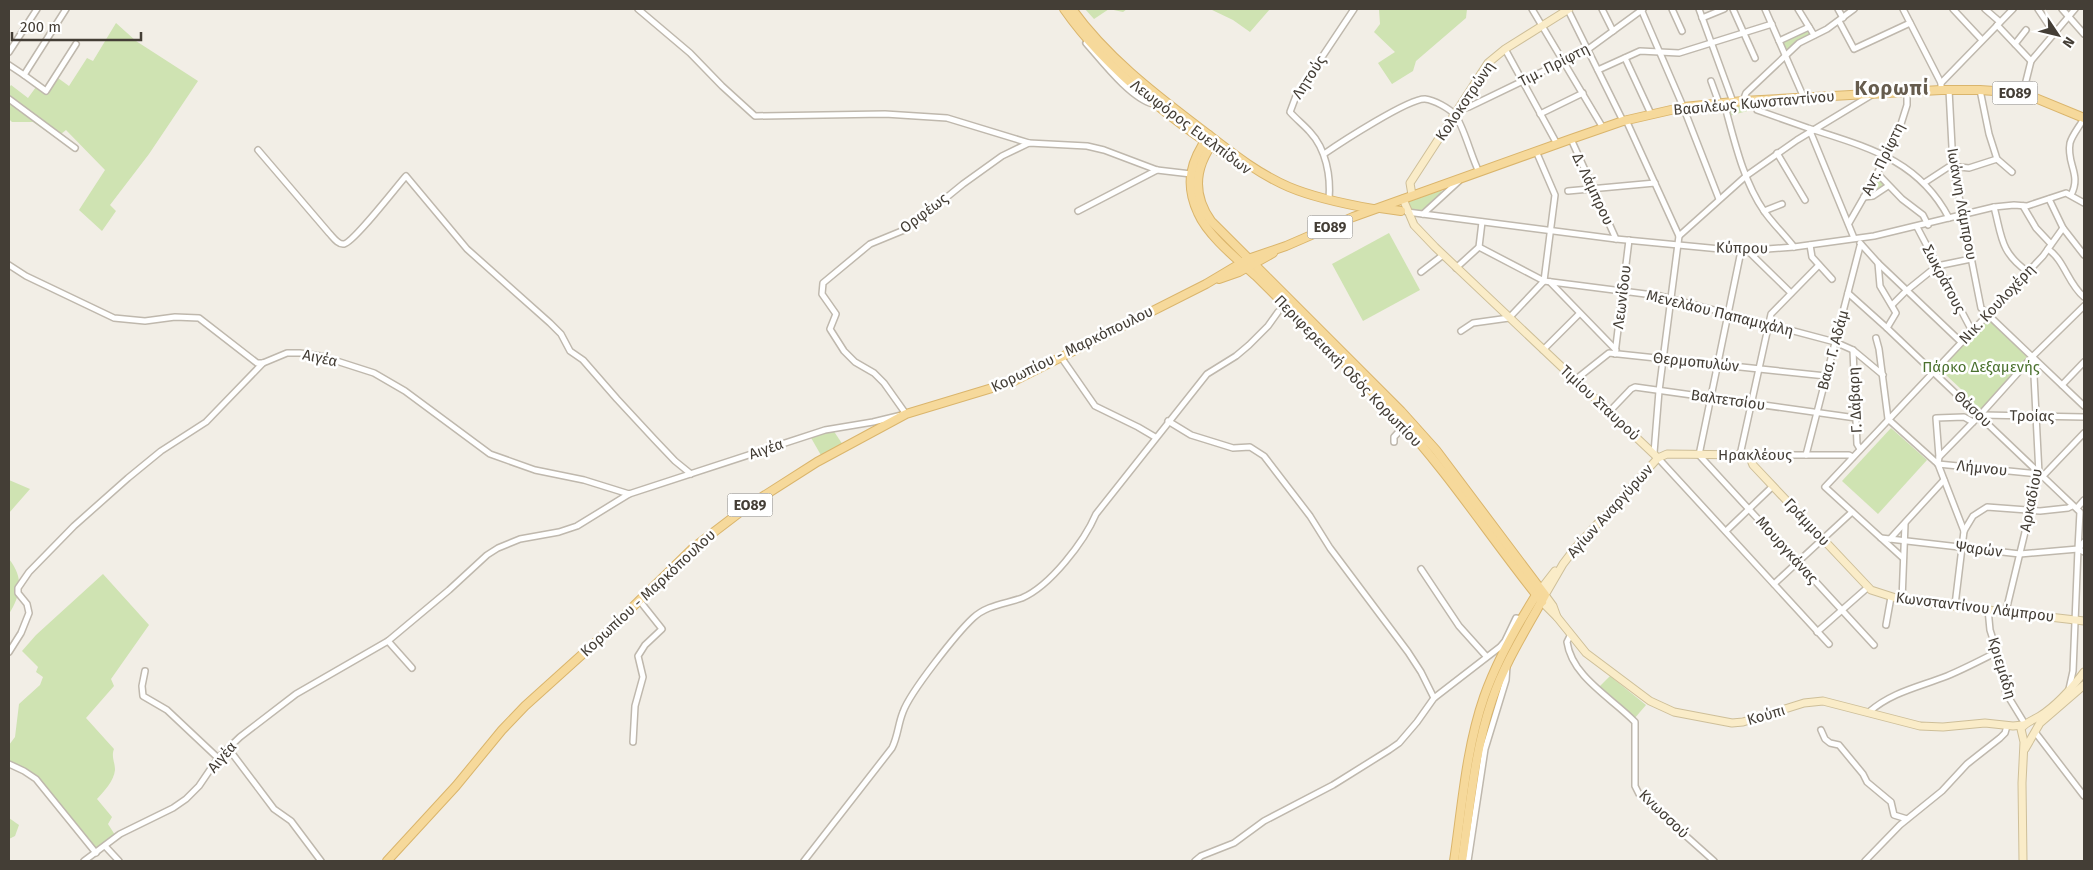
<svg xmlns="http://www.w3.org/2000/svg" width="2093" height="870" viewBox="0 0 2093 870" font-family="'Fira Sans',sans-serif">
	<rect width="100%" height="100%" fill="#f2eee6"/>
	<!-- green -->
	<g fill="#cfe3b2">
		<path d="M1085,9H1127L1123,12L1109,9L1094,19Z"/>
		<path d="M1210,9H1270L1250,32L1233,20Z"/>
		<path d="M1379,9H1467L1466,18L1416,61L1413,71L1392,84L1378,63L1395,52L1374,32L1380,24Z"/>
		<path d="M116,23L136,41L198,81L149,154L110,205L116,211L102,231L79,210L105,170L66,130L56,138L33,122H12L9,119V88L11,85L28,98L36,87L47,94L58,78L69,86L87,58L93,61Z"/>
		<path d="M1807,28L1810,35L1785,53L1779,41Z"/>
		<path d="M1750,104L1751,110L1729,116L1725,105Z"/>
		<path d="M1876,176L1886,186L1865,195Z"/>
		<path d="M1442,190L1440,196L1423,211L1411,210L1408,202Z"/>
		<path d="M1389,233L1420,290L1363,321L1332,264Z"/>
		<path d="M1987,318L2028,358L1979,412L1966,399V393H1963L1962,390L1946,375L1943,376L1938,371Z"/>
		<path d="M1891,428L1927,460L1878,514L1842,481Z"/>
		<path d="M833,430L843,445L822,457L810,436Z"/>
		<path d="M9,480L30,489L9,513Z"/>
		<path d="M9,559C24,578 21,594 9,614Z"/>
		<path d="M103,574L149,625L111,679L114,686L86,718L114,749C111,757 115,762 115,770C114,781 104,791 97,799L112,817L108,824L115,835L97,850C88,839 78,828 68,817C52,796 37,769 9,762V745L15,737L19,704L40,685L43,677L36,672L38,667L22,651L36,635Z"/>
		<path d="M1610,676L1646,705L1634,719L1599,687Z"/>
		<path d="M9,818L19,825L15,836L9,839Z"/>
	</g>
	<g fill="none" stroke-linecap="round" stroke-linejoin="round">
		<!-- street casing -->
		<g stroke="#bfb8ad" stroke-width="8">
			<g id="street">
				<path d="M638,9L690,53L722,86L755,116L885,114L947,118L1029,143"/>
				<path d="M1532,9L1603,128"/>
				<path d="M1602,9L1613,31"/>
				<path d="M1641,9L1682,104L1719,199"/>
				<path d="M1672,9L1682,31"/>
				<path d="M1699,9L1733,102"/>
				<path d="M1733,9L1755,58"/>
				<path d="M1765,9L1804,98"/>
				<path d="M1798,9L1814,35"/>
				<path d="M1838,9L1843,18"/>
				<path d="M1903,9L1941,83"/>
				<path d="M1953,9L1982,40"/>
				<path d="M1985,9L2000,22"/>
				<path d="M2038,9L2054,33"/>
				<path d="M2062,9L2084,34"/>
				<path d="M1568,10L1623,121"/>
				<path d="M1702,18L1724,9"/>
				<path d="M1839,21L1854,49L1910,23"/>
				<path d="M1997,25L2031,61"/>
				<path d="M1779,41L1809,27"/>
				<path d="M1086,43C1102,61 1130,98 1153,104"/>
				<path d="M2015,44L2026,30"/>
				<path d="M1505,49L1557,144"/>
				<path d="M9,52L37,9"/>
				<path d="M1625,58L1651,114"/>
				<path d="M9,65L24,75L66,9"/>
				<path d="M1598,70L1640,51L1679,53L1772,24"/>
				<path d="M24,75L46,91L76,44"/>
				<path d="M1711,81L1719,103"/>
				<path d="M1941,90V83L2013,9"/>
				<path d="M1949,90L1953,166L1981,308L2084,406"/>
				<path d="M1980,90L1989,134L1997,159L2012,172"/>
				<path d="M2023,93L2031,61L2075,9"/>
				<path d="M9,99L75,148"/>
				<path d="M1756,100L1757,110C1774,116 1791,122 1808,128C1866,147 1918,159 1949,218"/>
				<path d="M1743,101L1746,93L1799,43L1827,29L1854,9"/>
				<path d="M1724,103C1734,139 1743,181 1764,211C1773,224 1785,235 1794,247"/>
				<path d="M1459,110L1469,107L1587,50L1643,9"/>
				<path d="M1540,114L1583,93"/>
				<path d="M1626,120L1679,236"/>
				<path d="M1810,131L1854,238"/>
				<path d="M1571,139L1616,239"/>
				<path d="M258,150L329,233C333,237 338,245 344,244C354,242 397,186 406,176L467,249L550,323L561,334L570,351L583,360L617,399L655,440L675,461L691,474"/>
				<path d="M1536,151L1555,195L1544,281"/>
				<path d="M1777,153L1805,200"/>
				<path d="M1324,154C1340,143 1409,98 1425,99C1434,100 1449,108 1455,115C1463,124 1472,159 1479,172"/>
				<path d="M1877,173L1902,199L1923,215L1928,225"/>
				<path d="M1924,183L1950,166L1969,168L1997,159"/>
				<path d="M1568,191L1655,183"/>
				<path d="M2071,195C2082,174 2066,164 2070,143C2072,135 2080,126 2084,118"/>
				<path d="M1864,197L1873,196L1888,186"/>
				<path d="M2049,199L2063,228L2084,255"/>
				<path d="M1329,200C1331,176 1326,149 1310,132C1304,125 1296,119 1290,112L1296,96L1354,9"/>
				<path d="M2023,206L2036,228L2051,244"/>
				<path d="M1994,207C2002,237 2000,252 2028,272"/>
				<path d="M1078,211L1157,170"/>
				<path d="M1764,211L1782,204"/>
				<path d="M1407,212L1616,239L1741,251L1794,247L1874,236L1994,207L2014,205L2027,206L2066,193L2084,203"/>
				<path d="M1423,214L1459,181"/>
				<path d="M1849,223L1876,176L1901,124L1907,105V92"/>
				<path d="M1917,227L1972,331"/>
				<path d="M1860,243L1878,263L1961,342"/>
				<path d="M1810,245L1812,257L1832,279"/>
				<path d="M1479,247L1544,281L1661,296L1835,342L1853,350L1883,375"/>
				<path d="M2048,249C2065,261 2068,284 2084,297"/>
				<path d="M1741,251L1699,455L1874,645"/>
				<path d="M1748,251L1791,293"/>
				<path d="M1878,263L1880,286L1896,313L1887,328L2080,512L2078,549L2084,552"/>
				<path d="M9,265L26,276L114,318L145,321L175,317L199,318L257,363H263L287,353H300L321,356L374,373L405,391L490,454L535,470L584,480L629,494L825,430L873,422L906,414L884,383L874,373L855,362L844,351L830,329L836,314L822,294L823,283L870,244L909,228L963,184L1002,156L1029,143L1087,146L1104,150L1157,170L1191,174"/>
				<path d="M1456,268L1479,247L1482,222"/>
				<path d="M1421,272L1443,255"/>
				<path d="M1550,282L1616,350"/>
				<path d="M1848,293L1887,328"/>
				<path d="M1892,305L1906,291L1937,266L1971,259"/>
				<path d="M1461,331L1473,323L1509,318L1544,281"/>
				<path d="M1876,338L1879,349L1888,419L1938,464"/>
				<path d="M1543,350L1579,314"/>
				<path d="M1853,350L1857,444L1860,449"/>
				<path d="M1615,354L1629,240"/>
				<path d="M1061,357L1095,406L1138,427L1155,437"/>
				<path d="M1575,380L1609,353L1826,376"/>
				<path d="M2062,385L2084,362"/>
				<path d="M1609,412L1631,389L1635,387L1856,418"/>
				<path d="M1981,415L2084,417"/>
				<path d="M1168,421L1191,435L1233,448L1250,447L1264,456L1310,516L1330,548L1408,652L1421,672L1434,698"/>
				<path d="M1394,442V437L1404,426"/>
				<path d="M1654,453L1659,391L1679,236L1746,176L1797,140L1873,94"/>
				<path d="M1740,455L1771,314L1819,265"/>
				<path d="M1749,455H1849L1853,457"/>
				<path d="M1806,455L1860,246"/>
				<path d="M1939,457L1936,418L1964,417L1973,422"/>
				<path d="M1658,458L1829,644"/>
				<path d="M1938,464L2038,474"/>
				<path d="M2042,477L2084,433"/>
				<path d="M2077,508L2084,500"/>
				<path d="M1726,531L1773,486"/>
				<path d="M1964,531L1938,464L1939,457L1980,415L2033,356L2084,306"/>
				<path d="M1881,538L2020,554L2078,549"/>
				<path d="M1890,539L1944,480"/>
				<path d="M1903,558L1825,487L2043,256L2063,228"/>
				<path d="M1421,569L1459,626L1486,656"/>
				<path d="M1774,584L1852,512"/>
				<path d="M1902,600L1905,524"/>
				<path d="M1955,605L1964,531L1973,516L1987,507L2040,511L2068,508L2072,506"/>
				<path d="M1988,609L1990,630L2000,661L2006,693L2025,724"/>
				<path d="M2006,611L2039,474L2033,356"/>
				<path d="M1886,625L1891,597"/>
				<path d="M1817,632L1867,588"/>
				<path d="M1570,636L1567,642C1572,677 1612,698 1635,722V786L1639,794L1714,861"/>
				<path d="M388,641L412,668"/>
				<path d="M9,652L21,633L29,613L27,604L18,593V588L29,572L74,526L128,478L161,451L206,422L263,363"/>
				<path d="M145,671L142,686L143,696L167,710L218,758"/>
				<path d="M2069,689L2073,671L2078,549L2084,542"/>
				<path d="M1869,712C1892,692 1919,687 1947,676C1964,669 1981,660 1997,652"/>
				<path d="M1821,730L1825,739L1830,743L1839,745L1863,774L1867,782L1891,802L1894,815L1907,819"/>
				<path d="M2035,732L2084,796"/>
				<path d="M633,742L635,706L643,677L638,656L645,645L662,629L639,600"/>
				<path d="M228,748L274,809L291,821L321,861"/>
				<path d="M9,764L24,771L36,779L96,853"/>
				<path d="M105,846L119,861"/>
				<path d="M84,861L120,834L173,808L186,799L199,786L218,758L240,737L296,694L388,641L449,590L487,555L498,548L520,539L559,532L577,526L629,494"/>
				<path d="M804,861L892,748C898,736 898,724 903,712C910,692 957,633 973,618C987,605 1005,604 1022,598C1050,586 1084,542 1096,514L1207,374L1236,356L1249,345L1268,326L1278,312"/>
				<path d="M1195,861L1201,856L1234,843L1264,821L1333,785L1389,750L1399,743L1417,722L1434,698L1500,647L1505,641L1516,618L1522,619"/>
				<path d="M1468,861L1485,749L1506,680L1507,666"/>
				<path d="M1865,861L1900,825L1942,791L1967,764L2000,738L2005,733L2007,726"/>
			</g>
		</g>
		<!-- secondary casing -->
		<g stroke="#cebf99" stroke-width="9">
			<g id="secondary">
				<path d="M1412,195L1410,183L1488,63L1505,49L1569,9"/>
				<path d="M1403,199L1414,225L1435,247L1658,458"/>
				<path d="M1541,589L1555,571"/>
				<path d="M1542,602L1557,617L1586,653L1650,701L1674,712L1732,723L1743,722L1804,703L1823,701L1920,726L1943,727L1985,723L2013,726L2023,725"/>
				<path d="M1557,617L1553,606L1545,595L1563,564L1576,547L1658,458L1667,454L1749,455L1753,465L1871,590L1902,600L2084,621"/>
				<path d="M2025,749L2040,723L2084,685"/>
				<path d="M2023,861L2022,783L2024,742L2021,729C2025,722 2034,720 2040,716C2057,705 2072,688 2084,672"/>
			</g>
		</g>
		<!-- primary casing -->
		<g stroke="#dab56c" stroke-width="10">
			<g id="primary">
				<path d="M1064,9C1107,71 1181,128 1245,168"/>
				<path d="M1072,9C1106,56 1151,91 1197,126C1226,148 1254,172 1289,187C1315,198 1345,204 1373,209"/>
				<path d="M1209,135C1191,160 1184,183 1198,213C1208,236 1237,259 1256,276C1302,322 1350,367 1395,415C1449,473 1492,540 1542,602"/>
				<path d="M1215,140C1195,166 1191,193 1211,221L1401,411L1436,450L1545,595C1526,630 1505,662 1492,700C1474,752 1470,808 1462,861"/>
				<path d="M1380,208L1401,211"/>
				<path d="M1219,279L1239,272L1273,253"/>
				<path d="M387,861L456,786L502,730L525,706L606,633L693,548L748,506L817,462L906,414L1012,382L1206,284L1248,259L1286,246L1353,217L1571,139L1623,121L1684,107L1743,101L1941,90H1980L2023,93L2084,118"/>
				<path d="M1454,861C1462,807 1466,749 1484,697C1497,660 1517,625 1538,592"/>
			</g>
		</g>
		<!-- street -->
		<use href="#street" stroke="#fff" stroke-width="5"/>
		<!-- secondary -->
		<use href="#secondary" stroke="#faecc8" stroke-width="7"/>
		<!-- primary -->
		<use href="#primary" stroke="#f6d99b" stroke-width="8"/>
	</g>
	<g text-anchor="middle" stroke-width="5" stroke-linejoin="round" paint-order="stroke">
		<!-- shield labels -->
		<g fill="#fff" stroke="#7c7872" stroke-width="1">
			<rect x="1992.5" y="81.5" width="45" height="23" rx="4"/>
			<rect x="1307.5" y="215.5" width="45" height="23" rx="4"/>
			<rect x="727.5" y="493.5" width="45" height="23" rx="4"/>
		</g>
		<g font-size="14" font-weight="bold" fill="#443e36">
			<text x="2015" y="98">ΕΟ89</text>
			<text x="1330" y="232">ΕΟ89</text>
			<text x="750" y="510">ΕΟ89</text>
		</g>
		<!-- street labels -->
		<g font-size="15" fill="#443e36" stroke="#fff">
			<text transform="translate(1554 65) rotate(-27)" y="5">Τιμ. Πρίφτη</text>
			<text transform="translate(1309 77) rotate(-57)" y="5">Λητούς</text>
			<text transform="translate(1465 101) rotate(-56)" y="5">Κολοκοτρώνη</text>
			<text transform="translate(1754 103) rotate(-5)" y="5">Βασιλέως Κωνσταντίνου</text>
			<text transform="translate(1191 127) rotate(37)" y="5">Λεωφόρος Ευελπίδων</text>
			<text transform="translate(1883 159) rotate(-64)" y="5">Αντ. Πρίφτη</text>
			<text transform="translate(1593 189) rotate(65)" y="5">Δ. Λάμπρου</text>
			<text transform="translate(1962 204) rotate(80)" y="5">Ιωάννη Λάμπρου</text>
			<text transform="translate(924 213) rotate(-37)" y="5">Ορφέως</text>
			<text transform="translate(1742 248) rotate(1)" y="5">Κύπρου</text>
			<text transform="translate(1944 279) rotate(62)" y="5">Σωκράτους</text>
			<text transform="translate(1622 297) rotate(-83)" y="5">Λεωνίδου</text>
			<text transform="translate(1997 304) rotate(-47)" y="5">Νικ. Κουλοχέρη</text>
			<text transform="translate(1720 313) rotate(14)" y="5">Μενελάου Παπαμιχάλη</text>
			<text transform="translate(1072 349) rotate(-26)" y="5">Κορωπίου - Μαρκόπουλου</text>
			<text transform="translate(1833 350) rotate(-75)" y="5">Βασ. Γ. Αδάμ</text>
			<text transform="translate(320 358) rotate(12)" y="5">Αιγέα</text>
			<text transform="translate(1696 362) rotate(6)" y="5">Θερμοπυλών</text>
			<text transform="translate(1348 371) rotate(46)" y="5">Περιφερειακή Οδός Κορωπίου</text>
			<text transform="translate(1728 400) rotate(8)" y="5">Βαλτετσίου</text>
			<text transform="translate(1855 400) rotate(-93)" y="5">Γ. Δάβαρη</text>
			<text transform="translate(1600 403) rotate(43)" y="5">Τιμίου Σταυρού</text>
			<text transform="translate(1973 409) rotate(43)" y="5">Θάσου</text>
			<text transform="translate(2032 416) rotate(1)" y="5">Τροίας</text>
			<text transform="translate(766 449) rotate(-19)" y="5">Αιγέα</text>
			<text x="1755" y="460">Ηρακλέους</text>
			<text transform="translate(1982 468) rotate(6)" y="5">Λήμνου</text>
			<text transform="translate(2031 500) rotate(-79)" y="5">Αρκαδίου</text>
			<text transform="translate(1610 511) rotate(-48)" y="5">Αγίων Αναργύρων</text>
			<text transform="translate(1807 522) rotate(47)" y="5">Γράμμου</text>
			<text transform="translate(1979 549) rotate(7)" y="5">Ψαρών</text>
			<text transform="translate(1787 550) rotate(48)" y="5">Μουργκάνας</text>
			<text transform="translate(648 593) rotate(-43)" y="5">Κορωπίου - Μαρκόπουλου</text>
			<text transform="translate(1975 607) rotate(7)" y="5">Κωνσταντίνου Λάμπρου</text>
			<text transform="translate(2002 668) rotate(73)" y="5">Κριεμάδη</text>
			<text transform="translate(1766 715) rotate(-16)" y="5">Κούπι</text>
			<text transform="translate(222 757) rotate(-49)" y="5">Αιγέα</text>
			<text transform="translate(1664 814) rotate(44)" y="5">Κνωσσού</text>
		</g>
		<!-- park labels -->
		<g font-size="15" fill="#4a712e" stroke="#fff">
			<text x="1981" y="372">Πάρκο Δεξαμενής</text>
		</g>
		<!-- district labels -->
		<g font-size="20" font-weight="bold" letter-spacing="1" fill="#665c4e" stroke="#fff">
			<text x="1892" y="95">Κορωπί</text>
		</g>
	</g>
	<!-- border -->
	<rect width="2093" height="870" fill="none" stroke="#443e36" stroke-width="20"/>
	<!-- north arrow -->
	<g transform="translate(2058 35) rotate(125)" stroke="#ffffff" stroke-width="4" paint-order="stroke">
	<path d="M0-4L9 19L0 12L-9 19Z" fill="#443e36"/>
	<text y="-8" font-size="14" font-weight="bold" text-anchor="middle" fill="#443e36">N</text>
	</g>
	<!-- scale -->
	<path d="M12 32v8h129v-8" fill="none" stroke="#443e36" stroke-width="2.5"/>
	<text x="20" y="32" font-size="15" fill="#443e36" stroke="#ffffff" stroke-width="4" paint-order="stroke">200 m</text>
</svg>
